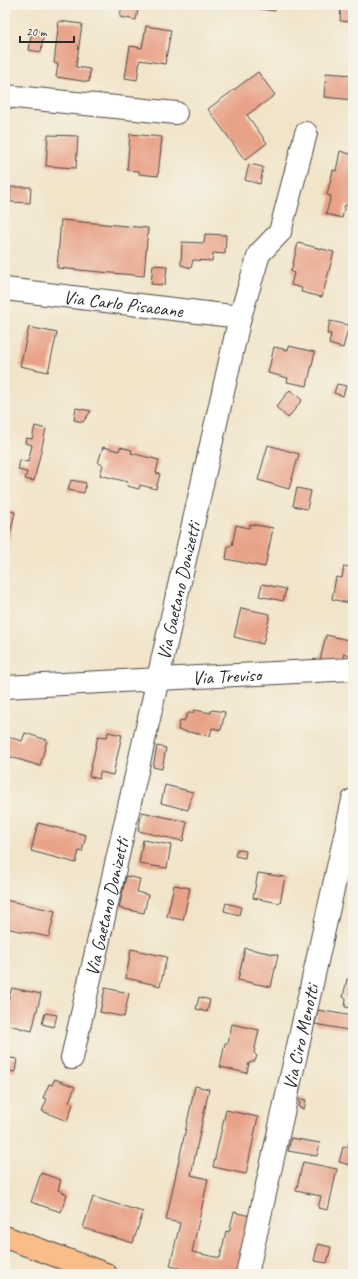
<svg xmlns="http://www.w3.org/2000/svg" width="358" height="1279" viewBox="0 0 358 1279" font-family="Caveat,sans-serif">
	<rect width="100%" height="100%" fill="#f7f3e8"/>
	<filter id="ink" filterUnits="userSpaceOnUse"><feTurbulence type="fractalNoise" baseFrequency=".025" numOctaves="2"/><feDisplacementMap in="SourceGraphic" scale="8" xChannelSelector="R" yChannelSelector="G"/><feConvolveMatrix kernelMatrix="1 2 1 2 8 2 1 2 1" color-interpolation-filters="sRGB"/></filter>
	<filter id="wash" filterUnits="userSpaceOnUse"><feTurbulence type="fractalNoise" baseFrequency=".012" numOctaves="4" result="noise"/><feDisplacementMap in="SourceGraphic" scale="16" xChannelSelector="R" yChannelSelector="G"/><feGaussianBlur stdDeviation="0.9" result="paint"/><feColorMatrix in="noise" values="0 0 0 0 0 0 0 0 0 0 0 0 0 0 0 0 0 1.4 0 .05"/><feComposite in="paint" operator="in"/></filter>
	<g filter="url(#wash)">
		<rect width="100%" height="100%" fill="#f1e4c9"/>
		<g id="blocks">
			<!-- building -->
			<g fill="#e8a287">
				<path d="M122,5H139L136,20L120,17Z"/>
				<path d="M260,5H276L275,11L259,9Z"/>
				<path d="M341,5H353V22L340,21Z"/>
				<path d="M59,21L82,24L76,67L90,69L89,82L56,77L58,64L54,63Z"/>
				<path d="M146,26L171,30L165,64L140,60L137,80L125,78L130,46L142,48Z"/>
				<path d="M32,30L44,32L41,52L29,50Z"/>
				<path d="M258,72L275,95L247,115L267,143L245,160L208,109Z"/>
				<path d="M326,73L353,75V100L324,97Z"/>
				<path d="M130,134L162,137L158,176L139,174V171L127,170Z"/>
				<path d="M48,135L78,136L76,168L46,166Z"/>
				<path d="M340,151L353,155V207L345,205L342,218L326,214L331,196L327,195L333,170L336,171Z"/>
				<path d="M249,164L263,167L260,184L245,180Z"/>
				<path d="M11,187H31L30,203L10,202Z"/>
				<path d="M61,220L148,228L144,276L57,268Z"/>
				<path d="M5,228L8,229L6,244H5Z"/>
				<path d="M205,234L226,235L225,254L213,253L212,261L193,260L191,268L181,265L182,242L204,243Z"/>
				<path d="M298,243L334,252L322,297L301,292L302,288L291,285L294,273L291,272Z"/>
				<path d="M153,265L167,266L165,285L151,284Z"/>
				<path d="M330,321L349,325L343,348L329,344L331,334H327Z"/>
				<path d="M29,327L57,333L48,372L20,366Z"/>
				<path d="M289,346L315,352L307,386L287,382L288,378L268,373L274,347L288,350Z"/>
				<path d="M337,384L346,386L343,396L334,393Z"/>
				<path d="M290,390L302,400L288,418L276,407Z"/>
				<path d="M76,408L91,411L83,422L74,420Z"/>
				<path d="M35,426L46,429L34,481L25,479L27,472L18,470L20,460L28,462L32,445L25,443L26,438L32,439Z"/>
				<path d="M268,445L299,454L289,489L258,480Z"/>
				<path d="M103,447L119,451L120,447L132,450L131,453L159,460L156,473L160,474L156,489L140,485L139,489L127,486L128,482L100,475L103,465L98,463Z"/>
				<path d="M71,480L86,483L84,493L68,490Z"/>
				<path d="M297,488L311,491L307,509L293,506Z"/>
				<path d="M5,510L15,512L9,539L5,538Z"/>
				<path d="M250,524L273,528L265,567L226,559L228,546H232L236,525L249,528Z"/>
				<path d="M344,566L353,568L352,604L332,599L336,577L342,578Z"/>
				<path d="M262,584L286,589L283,601L259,596Z"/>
				<path d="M241,608L270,614L263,644L234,637Z"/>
				<path d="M326,635L353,641V656L344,653L343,659L320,660Z"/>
				<path d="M194,710L211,713L212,710L225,712L221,730L212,728L210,736L178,730L180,720L184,721L188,713H193Z"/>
				<path d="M108,732L122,735L113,775L100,772L99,779L89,776L98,736L107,737Z"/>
				<path d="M25,733L47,740L40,766L5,755L8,737L22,741Z"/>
				<path d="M157,746L166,748L162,769L153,767Z"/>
				<path d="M165,785L193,792L188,810L161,803Z"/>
				<path d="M142,812L187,822L183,841L138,831Z"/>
				<path d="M38,823L86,835L82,852L79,851L76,863L31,851Z"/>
				<path d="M143,840L171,845L167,868L139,864Z"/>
				<path d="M237,849L246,851L245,858L235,856Z"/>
				<path d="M258,873L285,877L280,903L253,898Z"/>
				<path d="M126,876L140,879L137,892L148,895L144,913L119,908Z"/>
				<path d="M174,885L190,888L183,920L167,917Z"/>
				<path d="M5,900L55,911L49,937L5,928Z"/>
				<path d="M226,903L241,907L239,915L224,911Z"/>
				<path d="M245,948L278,955L271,987L238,980Z"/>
				<path d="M131,949L167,957L160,986L126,978Z"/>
				<path d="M347,979L353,980V1008L345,1007L346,998L343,997Z"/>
				<path d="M12,988L41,994L32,1031L5,1024V1009Z"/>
				<path d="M105,988L129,993L124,1017L100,1012Z"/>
				<path d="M199,997L210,1000L207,1012L196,1009Z"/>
				<path d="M318,1010L353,1016V1031L315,1024Z"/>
				<path d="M45,1013L57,1015L54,1027L42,1024Z"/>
				<path d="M232,1024L259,1030L254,1053L257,1056L255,1061L249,1063L247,1073L220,1067L225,1043H228Z"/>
				<path d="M5,1057L17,1059L15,1072L5,1070Z"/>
				<path d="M55,1079L75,1087L69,1102L73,1104L67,1121L42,1111L47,1099L43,1098L49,1084L52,1085Z"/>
				<path d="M195,1086L209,1089L191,1175L208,1179L192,1252L220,1258L226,1231L229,1232L234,1212L250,1216L237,1272L234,1274H205L170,1266L180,1223L166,1220Z"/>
				<path d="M300,1099L306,1100L304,1109L299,1108Z"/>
				<path d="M226,1110L258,1117L246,1174L213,1167Z"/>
				<path d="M351,1136H353V1166L339,1162L343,1147L347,1148Z"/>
				<path d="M291,1138L320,1143L317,1156L288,1151Z"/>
				<path d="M303,1162L337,1169L328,1210L318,1208L321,1196L296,1191Z"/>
				<path d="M41,1173L61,1180L58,1190L67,1194L61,1212L31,1202Z"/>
				<path d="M93,1197L143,1212L133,1243L83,1228Z"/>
				<path d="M318,1244L331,1247L327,1263L314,1261Z"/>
			</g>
		</g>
	</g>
	<g filter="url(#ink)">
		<use href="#blocks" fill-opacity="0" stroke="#494743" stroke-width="1"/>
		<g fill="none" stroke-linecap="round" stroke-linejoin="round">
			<!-- minor casing -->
			<g stroke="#494743" stroke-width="24">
				<g id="minor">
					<path d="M5,96L176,113"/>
					<path id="s1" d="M5,289L240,317"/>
					<path id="s2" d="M5,687L353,669"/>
					<path id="s3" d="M72,1058L240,317L259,254L280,232L306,133"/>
					<path id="s4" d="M247,1274L353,800"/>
				</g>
			</g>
			<!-- major casing -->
			<g stroke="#494743" stroke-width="24">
				<path id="major" d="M5,1237L106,1274"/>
			</g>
			<!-- minor -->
			<use href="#minor" stroke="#fff" stroke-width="22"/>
			<!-- major -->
			<use href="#major" stroke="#f8bd89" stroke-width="22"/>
		</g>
	</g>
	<g text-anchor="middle" stroke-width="4" stroke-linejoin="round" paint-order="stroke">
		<!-- street labels -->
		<g font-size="19" fill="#2b2b2b" stroke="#f7f3e8">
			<text dy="7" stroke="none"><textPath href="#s1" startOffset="119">Via Carlo Pisacane</textPath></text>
			<text dy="7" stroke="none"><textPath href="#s3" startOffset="479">Via Gaetano Donizetti</textPath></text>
			<text dy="7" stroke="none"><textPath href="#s2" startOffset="222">Via Treviso</textPath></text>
			<text dy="7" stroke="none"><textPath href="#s3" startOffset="155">Via Gaetano Donizetti</textPath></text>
			<text dy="7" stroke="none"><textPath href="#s4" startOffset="243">Via Ciro Menotti</textPath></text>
		</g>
	</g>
	<!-- margin -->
	<rect width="358" height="1279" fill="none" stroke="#f7f3e8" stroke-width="20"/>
	<!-- scale -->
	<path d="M20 36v6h54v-6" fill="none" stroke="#2b2b2b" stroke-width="2"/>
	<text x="26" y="36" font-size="12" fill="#2b2b2b" stroke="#f7f3e8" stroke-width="3" paint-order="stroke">20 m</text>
</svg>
